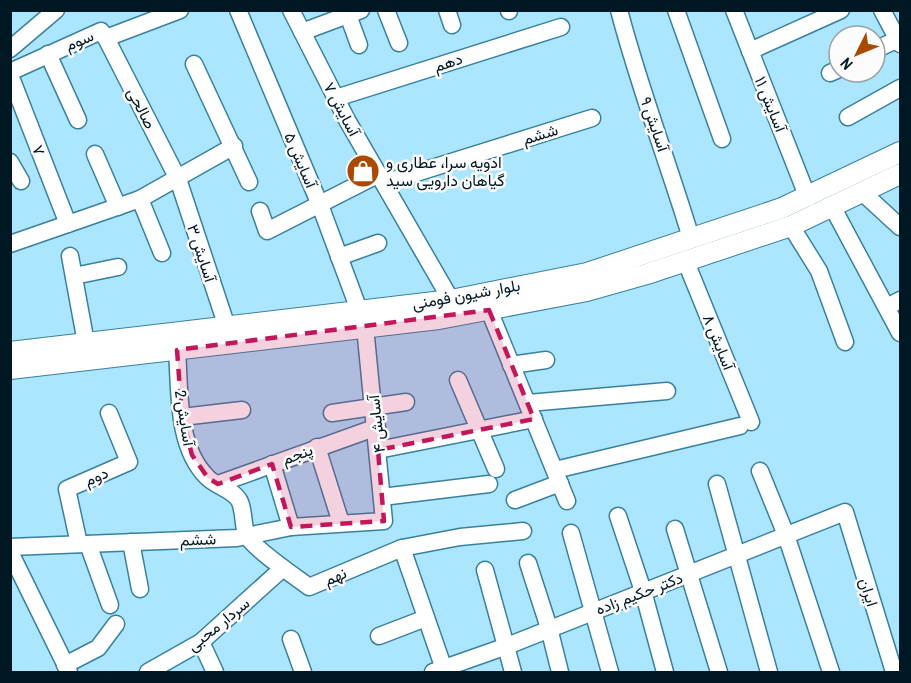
<svg xmlns="http://www.w3.org/2000/svg" width="911" height="683" viewBox="0 0 911 683" font-family="'Archivo Narrow',Vazirmatn,sans-serif">
	<rect width="100%" height="100%" fill="#ace5fe"/>
	<g fill="none" stroke-linecap="round" stroke-linejoin="round">
		<!-- minor casing -->
		<g stroke="#38819e" stroke-width="19">
			<g id="minor">
				<path d="M238,10L320,205L359,310"/>
				<path d="M291,10L347,120L451,300"/>
				<path d="M386,10L399,43"/>
				<path d="M447,10L452,25"/>
				<path d="M509,10V11"/>
				<path d="M619,10C639,87 668,162 691,238"/>
				<path d="M676,10L722,139"/>
				<path d="M734,10L808,198"/>
				<path d="M882,10L900,44"/>
				<path d="M348,15L359,45"/>
				<path d="M302,32L361,10"/>
				<path d="M106,38L178,179L227,327"/>
				<path d="M10,49L56,10"/>
				<path d="M875,50L898,39"/>
				<path d="M750,51L841,10"/>
				<path d="M48,54L78,120"/>
				<path d="M194,64L249,182"/>
				<path d="M10,72L101,31L106,38L180,10"/>
				<path d="M830,73L839,69"/>
				<path d="M10,75L68,224"/>
				<path d="M336,98L561,27"/>
				<path d="M848,117L900,88"/>
				<path d="M95,154L118,207"/>
				<path d="M10,162L21,181"/>
				<path d="M384,183L592,118"/>
				<path d="M862,192L900,227"/>
				<path d="M140,199L162,253"/>
				<path d="M833,208L900,333"/>
				<path d="M260,211L267,231L379,174"/>
				<path d="M791,226L819,271L845,342"/>
				<path d="M10,244L140,199L234,146"/>
				<path d="M70,256L86,343"/>
				<path d="M339,257L378,243"/>
				<path d="M686,262L751,422"/>
				<path d="M74,276L118,267"/>
				<path d="M887,307L900,300"/>
				<path d="M489,310L567,501"/>
				<path d="M177,350C180,390 176,446 207,477C216,487 234,489 240,502C244,512 243,524 246,534C252,548 296,577 309,587L402,548L460,537L523,531"/>
				<path d="M511,365L546,360"/>
				<path d="M458,380L496,469"/>
				<path d="M528,403L667,391"/>
				<path d="M332,413L406,402"/>
				<path d="M182,417L242,410"/>
				<path d="M317,447L341,523"/>
				<path d="M378,450L534,419"/>
				<path d="M272,464L291,527"/>
				<path d="M555,470L740,426"/>
				<path d="M760,471L786,535L831,672"/>
				<path d="M218,484L377,427"/>
				<path d="M717,484L769,672"/>
				<path d="M382,497L489,484"/>
				<path d="M515,500L560,483"/>
				<path d="M618,516L643,591L665,672"/>
				<path d="M675,529L719,672"/>
				<path d="M571,533L610,672"/>
				<path d="M131,542L140,589"/>
				<path d="M79,544L67,489L129,462L109,413"/>
				<path d="M88,544L110,605"/>
				<path d="M10,547L237,538L291,527L384,521L365,327"/>
				<path d="M402,548L445,672"/>
				<path d="M10,552L69,672"/>
				<path d="M528,563L549,628L560,672"/>
				<path d="M485,570L513,672"/>
				<path d="M379,636L426,618"/>
				<path d="M291,639L303,672"/>
				<path d="M201,642L215,672"/>
				<path d="M65,665L98,648L116,624"/>
				<path d="M148,672L201,642L283,568"/>
				<path d="M433,672L507,646L845,512L894,672"/>
			</g>
		</g>
		<!-- major casing -->
		<g stroke="#38819e" stroke-width="22">
			<g id="major">
				<path d="M10,352L451,300L587,273L782,208L900,152"/>
				<path d="M10,369L439,319L587,291L647,274L791,226L900,174"/>
			</g>
		</g>
		<!-- minor -->
		<use href="#minor" stroke="#fff" stroke-width="16"/>
		<!-- major -->
		<use href="#major" stroke="#fff" stroke-width="20"/>
	</g>
	<!-- marked area -->
	<path fill="#c2185b" fill-opacity="0.2" stroke="#c2185b" stroke-width="4.5" stroke-dasharray="12 8" stroke-linejoin="round" d="M489,310L534,419L378,450L384,521L291,527L272,464L218,484L208,478L192,455L182,417L177,350Z"/>
	<!-- icons -->
	<defs>
		<g id="shop-disc" transform="scale(1.725)"><circle r="9.5" fill="#aa4901" stroke="#fcfcfc"/><path d="M-5-2.5h2.3a2.7 3.5 0 0 1 5.4 0H5L5.5 6h-11ZM-1.5-2.5h3a1.5 2.3 0 0 0-3 0Z" fill="#fff"/></g>
	</defs>
	<g fill-rule="evenodd">
		<use href="#shop-disc" x="363" y="171"/>
	</g>
	<g text-anchor="middle" stroke-width="5" stroke-linejoin="round" paint-order="stroke">
		<!-- street labels -->
		<g font-size="16" fill="#001823" stroke="#fcfcfc">
			<text transform="translate(79 40) rotate(-23)" y="6">سوم</text>
			<text transform="translate(448 62) rotate(-18)" y="6">دهم</text>
			<text transform="translate(771 104) rotate(68)" y="6">آسایش ۱۱</text>
			<text transform="translate(142 108) rotate(63)" y="6">صالحی</text>
			<text transform="translate(342 109) rotate(62)" y="6">آسایش ۷</text>
			<text transform="translate(655 124) rotate(71)" y="6">آسایش ۹</text>
			<text transform="translate(540 134) rotate(-17)" y="6">ششم</text>
			<text transform="translate(39 150) rotate(69)" y="6">۷</text>
			<text transform="translate(301 160) rotate(67)" y="6">آسایش ۵</text>
			<text transform="translate(202 253) rotate(72)" y="6">آسایش ۳</text>
			<text transform="translate(466 294) rotate(-10)" y="6">بلوار شیون فومنی</text>
			<text transform="translate(719 342) rotate(68)" y="6">آسایش ۸</text>
			<text transform="translate(185 418) rotate(81)" y="6">آسایش 2</text>
			<text transform="translate(376 424) rotate(-96)" y="6">آسایش ۴</text>
			<text transform="translate(297 454) rotate(-21)" y="6">پنجم</text>
			<text transform="translate(96 476) rotate(-24)" y="6">دوم</text>
			<text transform="translate(198 539) rotate(-2)" y="6">ششم</text>
			<text transform="translate(335 576) rotate(-23)" y="6">نهم</text>
			<text transform="translate(869 592) rotate(73)" y="6">ایران</text>
			<text transform="translate(639 593) rotate(-21)" y="6">دکتر حکیم زاده</text>
			<text transform="translate(218 624) rotate(-39)" y="6">سردار محبی</text>
		</g>
		<!-- poi labels -->
		<g font-size="16" fill="#001823" stroke="#fcfcfc" text-anchor="start">
			<text x="386" y="168">ادویه سرا، عطاری و<tspan x="386" dy="18">گیاهان دارویی سید</tspan></text>
		</g>
	</g>
	<!-- border -->
	<rect width="911" height="683" fill="none" stroke="#001823" stroke-width="24"/>
	<!-- north arrow -->
	<g transform="translate(857 54) rotate(227)"><circle r="28" fill="#fcfcfc" stroke="#97a1a5" stroke-width="1.5"/>
	<path d="M0-4.5L10 22L0 15L-10 22Z" fill="#aa4901"/>
	<text y="-9" font-size="16" font-weight="bold" text-anchor="middle" fill="#001823">N</text>
	</g>
</svg>
